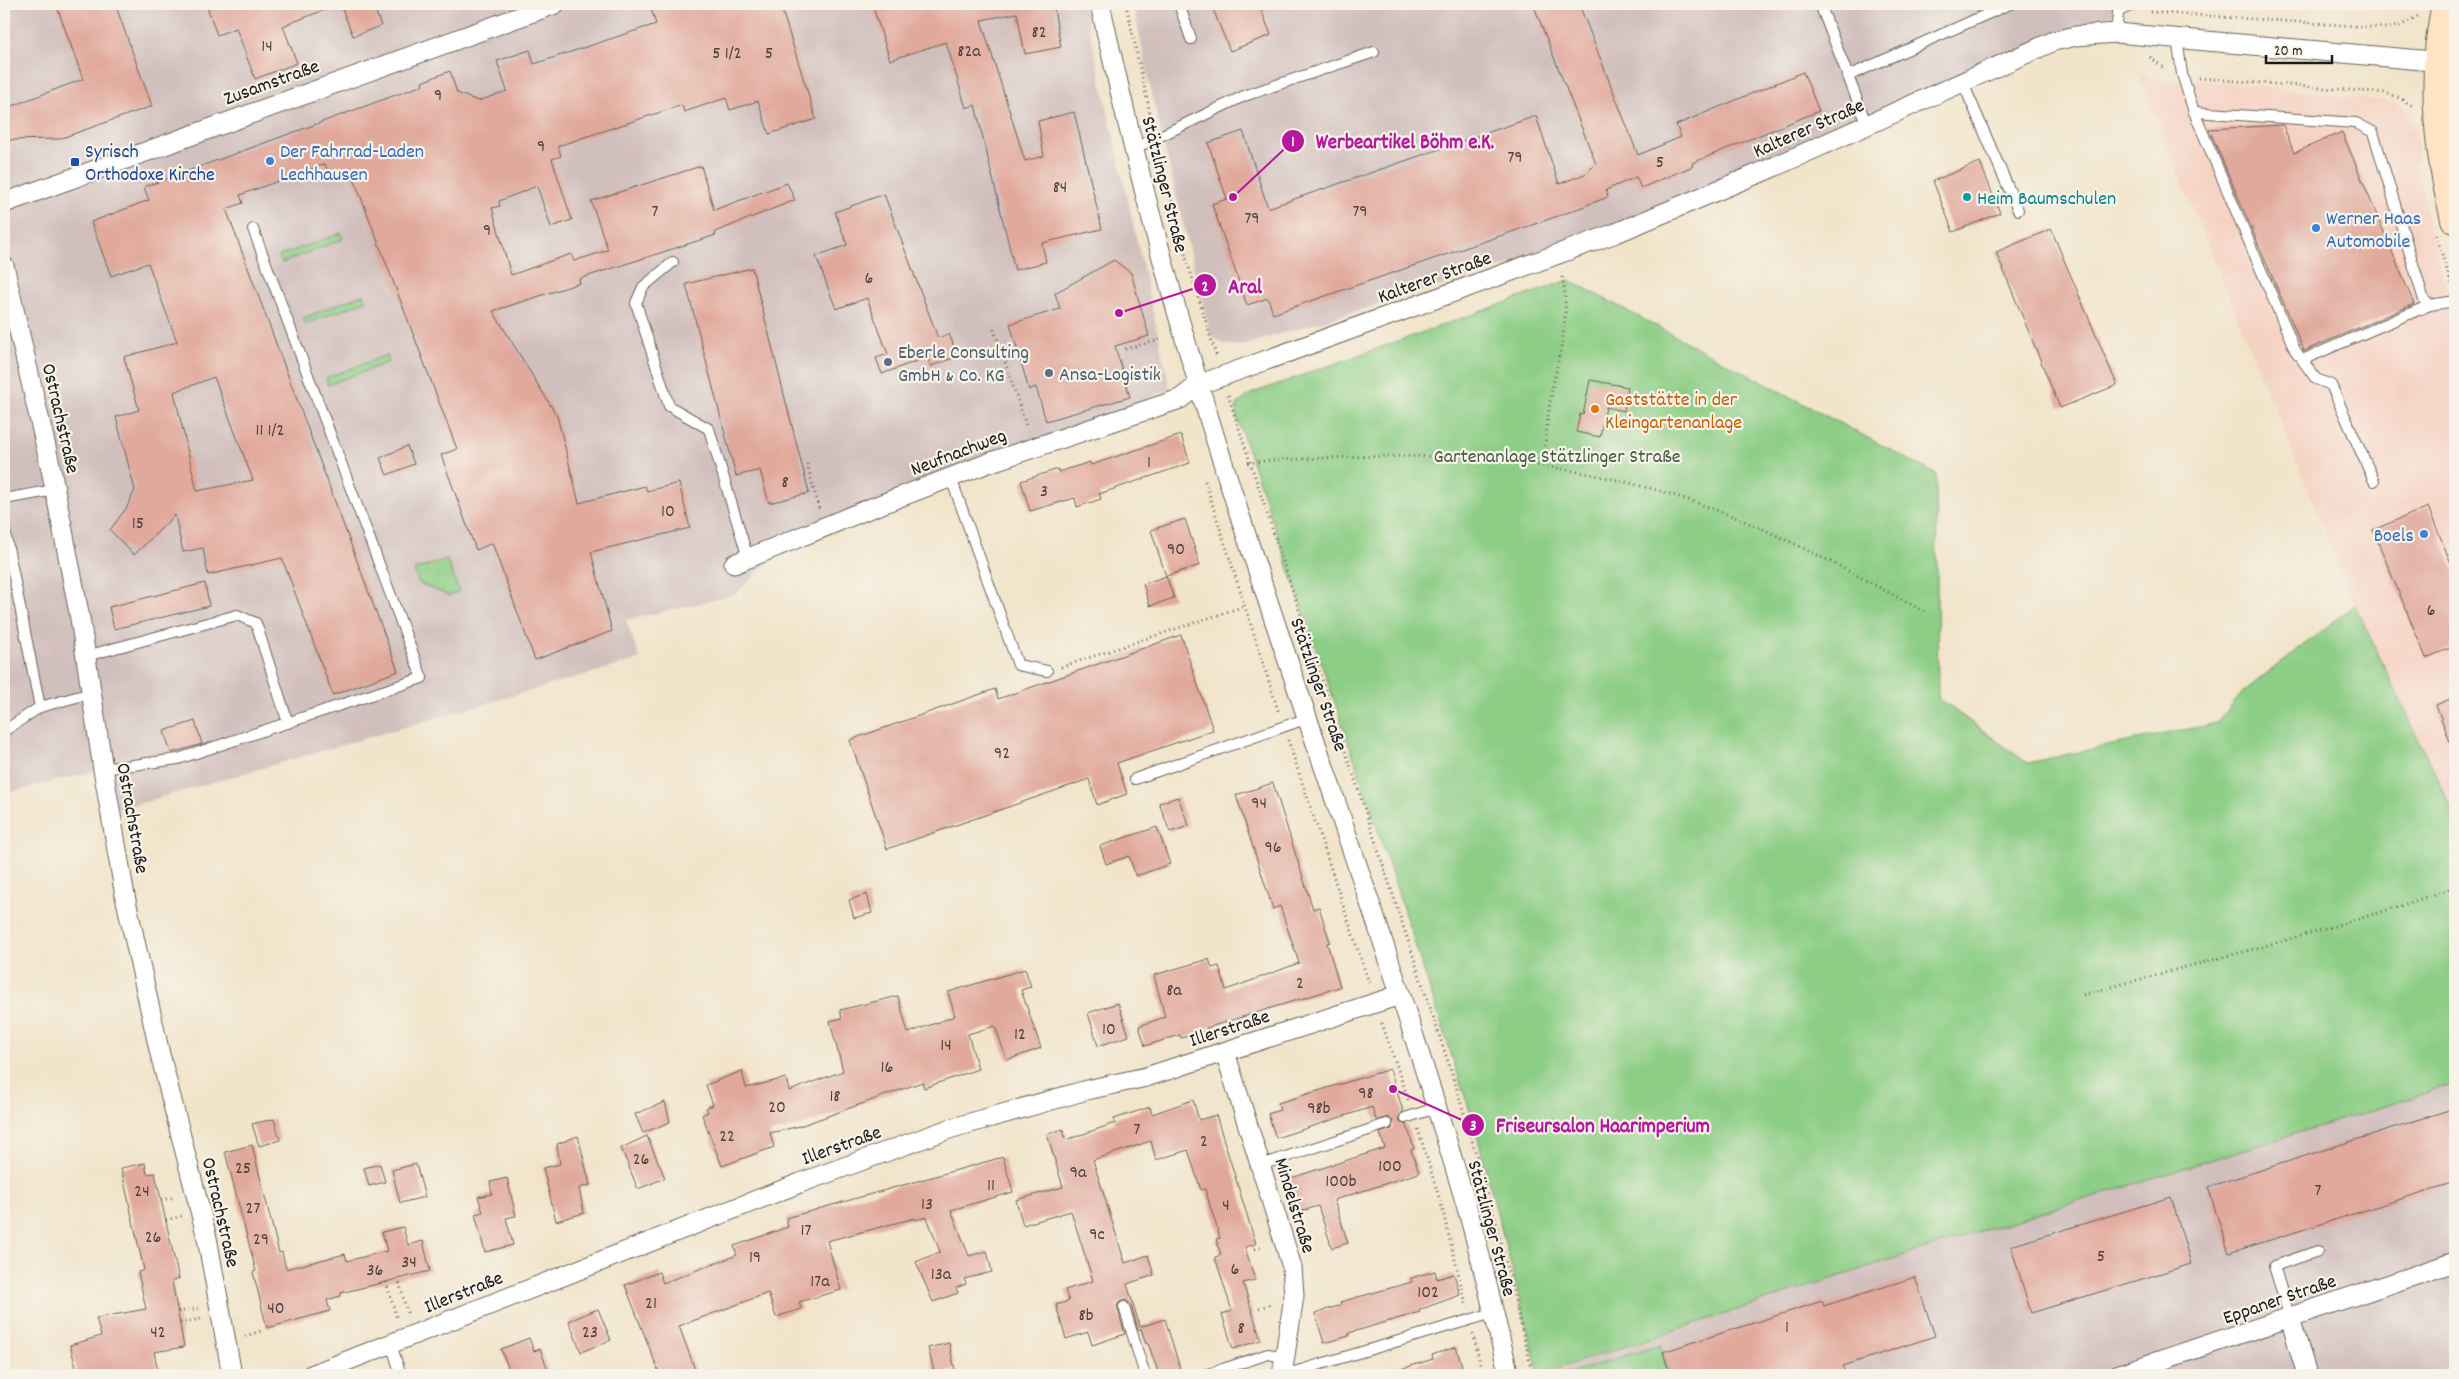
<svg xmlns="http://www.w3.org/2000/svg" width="2459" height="1379" viewBox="0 0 2459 1379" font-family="Dekko,sans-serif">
	<rect width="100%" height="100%" fill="#f7f3e8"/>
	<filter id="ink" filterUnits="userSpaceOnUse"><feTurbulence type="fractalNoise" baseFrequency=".02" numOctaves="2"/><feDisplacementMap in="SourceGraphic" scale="10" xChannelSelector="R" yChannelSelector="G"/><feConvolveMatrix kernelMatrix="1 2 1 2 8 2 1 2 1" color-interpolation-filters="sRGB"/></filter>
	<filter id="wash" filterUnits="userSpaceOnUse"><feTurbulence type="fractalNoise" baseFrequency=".0096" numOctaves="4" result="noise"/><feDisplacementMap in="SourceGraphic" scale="20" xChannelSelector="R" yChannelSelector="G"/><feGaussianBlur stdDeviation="1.12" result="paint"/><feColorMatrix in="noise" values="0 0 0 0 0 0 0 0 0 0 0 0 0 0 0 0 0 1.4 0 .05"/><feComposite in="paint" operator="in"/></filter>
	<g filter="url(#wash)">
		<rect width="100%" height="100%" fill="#f1e4ca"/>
		<!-- built -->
		<path fill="#f5d2c2" d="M2137,72L2171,82L2200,80L2395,102L2410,112L2417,128V168L2428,222L2443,276L2455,308V816L2355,605Z"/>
		<!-- industrial -->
		<g fill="#d1bfbd">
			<path d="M4,4H1084L1170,389L770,560L735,595L626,620L640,659L110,812L103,769L4,794Z"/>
			<path d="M1133,4H2134L1942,93L1616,233L1240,346L1223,344L1210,334L1152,96Z"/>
			<path d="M2455,1084V1375H1544L1889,1260Z"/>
		</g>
		<!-- green -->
		<g fill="#8dce86" stroke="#547551">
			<path d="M341,233L343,239L282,263L279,256Z"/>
			<path d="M1569,280L1936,474L1938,698L2027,763L2217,723L2243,692L2355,605L2455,816V1084L1889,1260L1539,1375L1475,1127L1356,764L1236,415L1237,405L1250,394Z"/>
			<path d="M364,294L366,301L305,324L303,318Z"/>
			<path d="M387,355L389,362L328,385L326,378Z"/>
			<path d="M447,560L459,591L449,596L419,583L414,570Z"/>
			<path d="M1660,1345L1670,1375H1565Z"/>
		</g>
		<g id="blocks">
			<!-- building -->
			<g fill="#e1a99c" fill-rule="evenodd">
				<path d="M56,4H115L152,106L59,139L4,140V109L83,79Z"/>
				<path d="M206,4H336L337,5L283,26L297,63L255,79L236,28L217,35Z"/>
				<path d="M340,4H373L381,26L353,36Z"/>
				<path d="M668,4H780L816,119L769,134L758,101L730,110L726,98L684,112L682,105L558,146L561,156L552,159L572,220L551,227L537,186L499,201L500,206L492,208L511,275L571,254L574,261L608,250L591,201L701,166L714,210L787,183L795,200L715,232L716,235L579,279L580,283L493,311L557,416L579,503L645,486L647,491L679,483L690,528L591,552L612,631L535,660L492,543L476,550L441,455L457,449L351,171L331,178L325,164L240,195L243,203L226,209L398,671L333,695L282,558L208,575L203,548L183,552L175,515L134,555L110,530L127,507L135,490L116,417L139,410L124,357L177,342L148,263L111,276L91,222L149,200L144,187L423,85L422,82L450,71L457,93L478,101L507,91L497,61L530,50L534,64L656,24L651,9ZM214,377L253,480L197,491L174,392Z"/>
				<path d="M872,4H1053L1061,47L1025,54L1017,13L981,20L1025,161L1044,156L1038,121L1074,112L1102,229L1042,243L1046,262L1015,270L975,105L966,108L946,42L890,60Z"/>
				<path d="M1211,4H1259L1271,35L1230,51Z"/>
				<path d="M1533,4H1579L1638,155L1681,137L1676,125L1803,72L1819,111L1692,163L1693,166L1641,188L1636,177L1606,190L1608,197L1561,215L1273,314L1268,298L1247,305L1212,204L1227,199L1208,143L1243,131L1268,208L1536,116L1559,184L1585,174L1596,164Z"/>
				<path d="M2283,125L2294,153L2342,132L2414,304L2304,351L2209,129Z"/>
				<path d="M1980,162L2000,213L1953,232L1933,181Z"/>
				<path d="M884,194L938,338L949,334L958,356L931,366L927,357L882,374L876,358L888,354L867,298L836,309L816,256L847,245L835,212Z"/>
				<path d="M2051,229L2117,385L2060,408L1996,252Z"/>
				<path d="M1114,260L1131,273L1149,336L1115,346L1130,397L1046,421L1036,387L1029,390L1010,324L1060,309L1055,293Z"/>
				<path d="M752,268L809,493L769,503L760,470L736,476L686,284Z"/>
				<path d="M1590,380L1628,387L1624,411L1606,407L1600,437L1576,432L1580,414L1583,415Z"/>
				<path d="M1181,435L1190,463L1099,494L1101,499L1077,507L1075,498L1030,511L1021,481L1058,469V472L1090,462L1091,465Z"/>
				<path d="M407,446L414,464L387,475L380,458Z"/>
				<path d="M2428,507L2455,573V646L2426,658L2373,530Z"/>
				<path d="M1185,519L1200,565L1166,576L1151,530Z"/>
				<path d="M1166,576L1174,598L1150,606L1143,584Z"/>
				<path d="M205,583L209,606L114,629L109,607Z"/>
				<path d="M1181,635L1213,730L1117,763L1127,794L1097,805L1089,779L887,849L850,740L995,689L998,699Z"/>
				<path d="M2455,697V752H2454L2436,705Z"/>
				<path d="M195,721L202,744L171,753L164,731Z"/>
				<path d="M1273,783L1313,909L1319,907L1330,942L1327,943L1340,987L1206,1028L1207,1031L1181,1038L1180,1035L1145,1046L1139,1026L1165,1017L1154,975L1209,959L1212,968L1219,966L1226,990L1299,963L1280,906L1273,909L1236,795Z"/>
				<path d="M1178,797L1189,826L1170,832L1159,803Z"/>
				<path d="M1157,827L1170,864L1136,876L1129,856L1106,864L1100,846Z"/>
				<path d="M867,894L872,913L854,918L849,900Z"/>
				<path d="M1025,969L1031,987L1021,990L1041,1048L1007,1060L995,1026L968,1034L978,1069L924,1088L922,1082L800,1126L770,1133L774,1147L722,1166L702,1115L708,1112L706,1108L713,1105L706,1085L742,1071L746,1088L786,1078L789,1091L843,1071L830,1021L842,1018L840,1010L898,996L908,1033L955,1016L948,992Z"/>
				<path d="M1118,1003L1129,1036L1098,1046L1088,1013Z"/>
				<path d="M1390,1069L1403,1111L1398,1120L1401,1123L1407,1125L1414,1149L1411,1150L1419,1173L1334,1200L1348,1243L1332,1248L1318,1206L1299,1212L1288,1179L1385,1148L1380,1133L1392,1129L1393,1121L1388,1117L1376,1120L1372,1107L1276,1138L1268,1114L1280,1110L1278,1103Z"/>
				<path d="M1193,1100L1199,1120L1216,1115L1256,1244L1245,1247L1255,1280L1243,1283L1261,1340L1233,1349L1222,1314L1232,1311L1215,1257L1221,1255L1216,1239L1220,1238L1205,1189L1201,1190L1188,1150L1156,1160L1151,1141L1093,1160L1125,1263L1148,1255L1154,1275L1127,1284L1140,1327L1165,1319L1182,1375H1159L1148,1343L1146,1344L1141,1329L1138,1330L1131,1305L1126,1300L1119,1302L1117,1306L1125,1334L1092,1345L1088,1332L1066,1339L1056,1305L1069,1301L1065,1290L1093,1281L1071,1211L1023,1225L1016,1200L1063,1187L1047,1134L1063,1129L1066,1140L1115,1123L1114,1119L1150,1107L1152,1114Z"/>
				<path d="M665,1102L670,1122L643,1133L635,1114Z"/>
				<path d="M2455,1108V1182L2229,1253L2208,1187Z"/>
				<path d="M274,1119L280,1140L259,1146L252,1124Z"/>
				<path d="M578,1136L590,1185L579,1188L584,1213L556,1221L543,1168L560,1164L557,1144Z"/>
				<path d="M647,1136L665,1178L638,1189L621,1148Z"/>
				<path d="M252,1145L279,1253L282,1252L286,1269L345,1254L347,1261L387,1251L382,1232L403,1227L408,1245L423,1241L430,1271L341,1293V1296L327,1300L330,1311L267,1328L253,1272L256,1271L225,1152Z"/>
				<path d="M1003,1157L1013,1192L951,1210L969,1256L987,1251L992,1272L964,1279L966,1284L956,1288L958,1293L933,1302L916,1262L940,1252L927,1217L916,1220L915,1218L827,1241L841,1290L799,1302L801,1309L776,1317L768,1293L679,1326L697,1375H660L625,1285L659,1272L663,1283L737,1255L734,1246L788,1227L786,1218Z"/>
				<path d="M145,1163L147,1174L155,1173L179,1279L172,1281L184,1347L154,1352L159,1375H78L70,1345L101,1336L96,1318L146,1309L138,1272L144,1270L121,1168Z"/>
				<path d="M380,1164L385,1182L369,1186L364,1168Z"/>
				<path d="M416,1164L425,1197L400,1203L392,1170Z"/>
				<path d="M507,1178L516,1216L506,1218L513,1245L485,1252L475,1214L483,1212L478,1197L492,1194L490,1182Z"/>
				<path d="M2171,1197L2191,1264L2031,1313L2011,1246Z"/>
				<path d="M1435,1271L1437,1279L1454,1274L1460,1295L1419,1310L1420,1312L1349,1333V1336L1324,1343L1315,1313L1341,1305L1340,1302L1412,1282L1411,1278Z"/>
				<path d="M1915,1277L1935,1336L1843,1366L1846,1375H1670L1663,1352L1822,1301L1824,1306Z"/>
				<path d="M598,1309L611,1340L581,1352L569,1321Z"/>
				<path d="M529,1338L534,1351L540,1349L550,1375H511L501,1349Z"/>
				<path d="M949,1343L955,1370L935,1375L928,1348Z"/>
				<path d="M1456,1347L1465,1375H1396L1395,1371L1433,1359L1432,1355Z"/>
			</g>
		</g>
	</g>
	<g filter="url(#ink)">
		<use href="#blocks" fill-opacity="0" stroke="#676259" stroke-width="1"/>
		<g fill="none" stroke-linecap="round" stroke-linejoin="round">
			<!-- lane casing -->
			<g stroke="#676259" stroke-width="12">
				<g id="lane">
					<path d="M1179,4L1191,39"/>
					<path d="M1820,4L1848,76"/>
					<path d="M2118,11L2136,4"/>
					<path d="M2116,33L2119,4"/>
					<path d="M2177,38L2182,74L2194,112L2295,350L2316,379L2331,385L2374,481"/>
					<path d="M1963,83L2018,210"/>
					<path d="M2194,112L2356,123L2373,132L2424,300L2430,305L2455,301"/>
					<path d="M1867,126L1848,76L2010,4"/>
					<path d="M1133,149L1244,96L1374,52"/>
					<path d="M673,262L643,287L636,303L669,406L709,429L748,558"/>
					<path d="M2302,360L2430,305"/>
					<path d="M951,478L1018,665L1047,671"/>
					<path d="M4,499L55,490"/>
					<path d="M4,527L40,707L91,693"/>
					<path d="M86,656L237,615L256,623L288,723"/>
					<path d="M4,731L40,707"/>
					<path d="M103,769L178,759L422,678L253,229"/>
					<path d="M1135,779L1308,718"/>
					<path d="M1405,1118L1436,1108"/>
					<path d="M1261,1165L1387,1124"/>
					<path d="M1124,1307L1145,1375"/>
					<path d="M2290,1318L2274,1266L2318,1251"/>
					<path d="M391,1344L401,1375"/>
					<path d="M1282,1369L1294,1372L1493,1313"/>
					<path d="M1205,1375L1268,1354L1284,1357"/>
				</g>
			</g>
			<!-- street casing -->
			<g stroke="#676259" stroke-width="21">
				<g id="street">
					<path d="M1100,4C1125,116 1152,228 1185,339C1271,631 1381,915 1467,1208C1483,1263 1495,1320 1509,1375"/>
					<path d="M4,203L555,4"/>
					<path d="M4,266L51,469L80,618L103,769L125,896L160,1054L207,1238L232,1375"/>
					<path d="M734,564L866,510L991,462L1180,399L1198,385L1616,233L1776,166L2054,41L2076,36L2116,33L2455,63"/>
					<path d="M1225,1052L1292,1267L1294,1296L1282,1375"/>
					<path d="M2290,1318L2307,1375"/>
					<path d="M311,1375L800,1183L949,1129L1087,1090L1146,1077L1400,995"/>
					<path d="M2117,1375L2455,1262"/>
				</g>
			</g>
			<!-- secondary casing -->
			<g stroke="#676259" stroke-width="30">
				<path id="secondary" d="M2446,4C2431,75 2437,149 2455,219"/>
			</g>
			<!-- path -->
			<g stroke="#676259" stroke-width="3" stroke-dasharray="1 4" stroke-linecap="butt">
				<path d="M1126,4L1152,122"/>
				<path d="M2150,12L2386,28L2400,26L2418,16"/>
				<path d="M2150,57L2164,68"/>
				<path d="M2199,78L2386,93L2400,98L2414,107"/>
				<path d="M1159,152L1187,261L1217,358"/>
				<path d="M2436,235L2452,286"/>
				<path d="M994,329L1027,428"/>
				<path d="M1125,349L1163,339"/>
				<path d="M1228,395L1456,1086L1496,1222L1533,1375"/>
				<path d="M1248,463C1275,459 1303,459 1330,458C1445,452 1553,460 1663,492C1756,519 1843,568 1927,613"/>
				<path d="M807,464L819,509"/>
				<path d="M1543,466C1545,445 1547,423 1550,402C1557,359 1573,316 1561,273"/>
				<path d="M1205,481L1279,713"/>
				<path d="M1061,667L1245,606"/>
				<path d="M1288,740L1369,983"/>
				<path d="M2083,995C2207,960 2334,931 2455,887"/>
				<path d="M1382,1023L1409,1102"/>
				<path d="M1418,1129L1441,1204L1466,1304"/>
				<path d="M161,1200L175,1197"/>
				<path d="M166,1220L182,1216"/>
				<path d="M1255,1249L1264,1246"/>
				<path d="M398,1278L408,1316"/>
				<path d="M386,1282L397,1319"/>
				<path d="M1259,1308L1273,1303"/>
				<path d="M178,1312L199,1308"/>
				<path d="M180,1323L201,1319"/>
				<path d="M1473,1334L1483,1375"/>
				<path d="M245,1336L261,1331"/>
			</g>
			<!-- lane -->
			<use href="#lane" stroke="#fff" stroke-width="10"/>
			<!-- street -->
			<use href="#street" stroke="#fff" stroke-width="19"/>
			<!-- secondary -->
			<use href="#secondary" stroke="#fee4c5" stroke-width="28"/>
		</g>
	</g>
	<!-- markers -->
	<g fill="#3f7fe0" stroke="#f7f3e8" stroke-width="2">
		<circle cx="270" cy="161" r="5"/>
		<circle cx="2316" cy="228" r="5"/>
		<circle cx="2424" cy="534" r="5"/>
	</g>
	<rect fill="#1a4fb4" stroke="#f7f3e8" stroke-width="2" x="70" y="157" width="10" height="10" rx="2.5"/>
	<circle fill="#0f9aa8" stroke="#f7f3e8" stroke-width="2" cx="1967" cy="197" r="5"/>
	<g fill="#5c6f8a" stroke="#f7f3e8" stroke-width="2">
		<circle cx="888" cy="362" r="5"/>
		<circle cx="1049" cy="373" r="5"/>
	</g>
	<circle fill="#e8710a" stroke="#f7f3e8" stroke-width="2" cx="1595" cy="409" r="5"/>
	<g text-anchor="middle" stroke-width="4.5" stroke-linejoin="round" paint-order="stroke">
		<!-- number labels -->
		<g font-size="18" fill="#4d3f3c">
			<text x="1039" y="37">82</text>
			<text x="267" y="51">14</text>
			<text x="969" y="56">82a</text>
			<text x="727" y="58">5 1/2</text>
			<text x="769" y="58">5</text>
			<text x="438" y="100">9</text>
			<text x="541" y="151">9</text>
			<text x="1515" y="162">79</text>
			<text x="1660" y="167">5</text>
			<text x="1060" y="192">84</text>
			<text x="655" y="216">7</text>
			<text x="1360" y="216">79</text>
			<text x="1252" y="223">79</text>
			<text x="487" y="235">9</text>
			<text x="869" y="283">6</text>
			<text x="270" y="435">11 1/2</text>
			<text x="1149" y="467">1</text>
			<text x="785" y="487">8</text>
			<text x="1044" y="496">3</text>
			<text x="668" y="516">10</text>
			<text x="138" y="528">15</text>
			<text x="1176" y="554">90</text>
			<text x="2431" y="615">6</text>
			<text x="1002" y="758">92</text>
			<text x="1259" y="808">94</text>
			<text x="1273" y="852">96</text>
			<text x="1300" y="988">2</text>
			<text x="1174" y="995">8a</text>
			<text x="1109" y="1034">10</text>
			<text x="1020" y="1039">12</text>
			<text x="946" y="1050">14</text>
			<text x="887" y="1072">16</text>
			<text x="1366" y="1098">98</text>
			<text x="835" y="1101">18</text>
			<text x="777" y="1112">20</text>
			<text x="1319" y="1113">98b</text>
			<text x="1137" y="1134">7</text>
			<text x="727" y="1141">22</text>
			<text x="1204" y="1146">2</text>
			<text x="641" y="1164">26</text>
			<text x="1390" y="1171">100</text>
			<text x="243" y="1173">25</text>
			<text x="1078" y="1177">9a</text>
			<text x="1341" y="1186">100b</text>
			<text x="991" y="1190">11</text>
			<text x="2318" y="1195">7</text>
			<text x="142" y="1196">24</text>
			<text x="927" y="1209">13</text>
			<text x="1226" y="1210">4</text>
			<text x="253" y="1213">27</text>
			<text x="806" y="1235">17</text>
			<text x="1097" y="1239">9c</text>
			<text x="153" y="1242">26</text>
			<text x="261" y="1244">29</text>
			<text x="2101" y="1261">5</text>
			<text x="755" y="1262">19</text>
			<text x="409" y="1267">34</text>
			<text x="1235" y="1274">6</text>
			<text x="375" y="1275">36</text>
			<text x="941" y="1279">13a</text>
			<text x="820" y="1286">17a</text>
			<text x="1428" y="1297">102</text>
			<text x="651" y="1308">21</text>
			<text x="276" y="1313">40</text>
			<text x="1086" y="1320">8b</text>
			<text x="1787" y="1332">1</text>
			<text x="1241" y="1333">8</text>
			<text x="158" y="1337">42</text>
			<text x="590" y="1337">23</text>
		</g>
		<!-- street labels -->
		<g font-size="20" fill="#1c1c1c" stroke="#f7f3e8">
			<text transform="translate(271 81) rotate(-20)" y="7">Zusamstraße</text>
			<text transform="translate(1808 127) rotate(-24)" y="7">Kalterer Straße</text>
			<text transform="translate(1166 184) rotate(76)" y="7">Stätzlinger Straße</text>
			<text transform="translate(1434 276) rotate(-20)" y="7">Kalterer Straße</text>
			<text transform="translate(62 418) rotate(77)" y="7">Ostrachstraße</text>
			<text transform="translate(958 451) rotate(-21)" y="7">Neufnachweg</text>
			<text transform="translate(1320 684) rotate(71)" y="7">Stätzlinger Straße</text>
			<text transform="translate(134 818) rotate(80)" y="7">Ostrachstraße</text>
			<text transform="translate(1229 1027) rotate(-18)" y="7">Illerstraße</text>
			<text transform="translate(841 1144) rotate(-20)" y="7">Illerstraße</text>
			<text transform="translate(1296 1205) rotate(73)" y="7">Mindelstraße</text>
			<text transform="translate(222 1212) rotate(77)" y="7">Ostrachstraße</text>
			<text transform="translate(1493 1228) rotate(75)" y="7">Stätzlinger Straße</text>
			<text transform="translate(463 1291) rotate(-22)" y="7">Illerstraße</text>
			<text transform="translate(2279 1298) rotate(-19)" y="7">Eppaner Straße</text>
		</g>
		<!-- transit labels -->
		<g font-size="20" fill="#164399" stroke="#f7f3e8" text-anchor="start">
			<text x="85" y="157">Syrisch<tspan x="85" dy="23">Orthodoxe Kirche</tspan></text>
		</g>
		<!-- shop labels -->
		<g font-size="20" fill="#366cbe" stroke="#f7f3e8" text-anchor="start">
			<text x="280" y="157">Der Fahrrad-Laden<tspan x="280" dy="23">Lechhausen</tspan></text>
			<text x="2326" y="224">Werner Haas<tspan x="2326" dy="23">Automobile</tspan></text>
			<text x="2414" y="541" text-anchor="end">Boels</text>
		</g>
		<!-- culture labels -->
		<g font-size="20" fill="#0d838f" stroke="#f7f3e8" text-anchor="start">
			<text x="1977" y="204">Heim Baumschulen</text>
		</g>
		<!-- service labels -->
		<g font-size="20" fill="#4e5e75" stroke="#f7f3e8" text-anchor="start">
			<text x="898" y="358">Eberle Consulting<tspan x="898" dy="23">GmbH &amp; Co. KG</tspan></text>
			<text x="1059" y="380">Ansa-Logistik</text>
		</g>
		<!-- food labels -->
		<g font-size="20" fill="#c56008" stroke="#f7f3e8" text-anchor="start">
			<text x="1605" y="405">Gaststätte in der<tspan x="1605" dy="23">Kleingartenanlage</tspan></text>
		</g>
		<!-- park labels -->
		<g font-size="20" fill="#445a41" stroke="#f7f3e8">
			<text x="1557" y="462">Gartenanlage Stätzlinger Straße</text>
		</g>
	</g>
	<!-- callouts -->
	<path fill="none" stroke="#b5179e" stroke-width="2" d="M1233 197L1293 141M1119 313L1205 285M1393 1089L1473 1125"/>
	<g fill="#b5179e" stroke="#f7f3e8" stroke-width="2">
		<circle cx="1233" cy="197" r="5"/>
		<circle cx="1119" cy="313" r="5"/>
		<circle cx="1393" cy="1089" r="5"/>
		<circle cx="1293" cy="141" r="12"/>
		<circle cx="1205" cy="285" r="12"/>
		<circle cx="1473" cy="1125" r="12"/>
	</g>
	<g font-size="15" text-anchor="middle" font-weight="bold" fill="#fff">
		<text x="1293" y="146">1</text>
		<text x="1205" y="291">2</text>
		<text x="1473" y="1130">3</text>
	</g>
	<g font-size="21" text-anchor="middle" font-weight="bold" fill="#b5179e" stroke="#f7f3e8" stroke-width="4.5" stroke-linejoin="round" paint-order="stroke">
		<text x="1405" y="148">Werbeartikel Böhm e.K.</text>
		<text x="1245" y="293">Aral</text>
		<text x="1603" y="1132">Friseursalon Haarimperium</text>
	</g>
	<!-- margin -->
	<rect width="2459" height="1379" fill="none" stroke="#f7f3e8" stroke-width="20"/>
	<!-- scale -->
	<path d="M2266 55v8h66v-8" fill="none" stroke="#1c1c1c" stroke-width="2.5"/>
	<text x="2274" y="55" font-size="15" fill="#1c1c1c" stroke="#f7f3e8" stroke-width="4" paint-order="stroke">20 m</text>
</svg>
